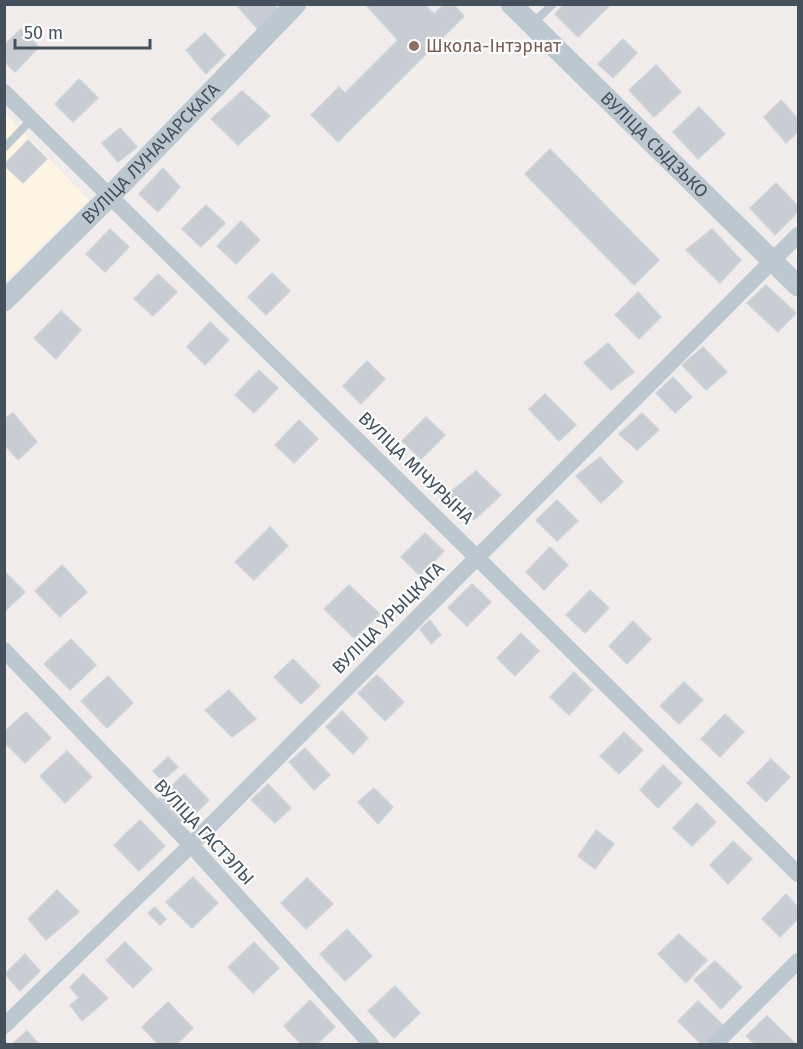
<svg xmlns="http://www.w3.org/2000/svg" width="803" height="1049" viewBox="0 0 803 1049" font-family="'Fira Sans',sans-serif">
	<rect width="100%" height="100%" fill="#f0ecec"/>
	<!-- commercial -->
	<path fill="#fcf5e4" d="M5,113L89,200L5,282Z"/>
	<!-- building -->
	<g fill="#c9ccd2" stroke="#d0d3d9" stroke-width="1.5">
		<path d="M241,4H274L279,10L258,29L238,7Z"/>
		<path d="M365,4H424L434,14L444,4H453L464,16L338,142L311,115L339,87L345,93L398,40Z"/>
		<path d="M564,4H611L578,37L555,14Z"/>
		<path d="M21,29L39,47L15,72L4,61V45Z"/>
		<path d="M205,33L225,55L206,74L186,50Z"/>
		<path d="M623,39L637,53L613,78L598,64Z"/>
		<path d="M656,65L681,92L654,117L629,90Z"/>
		<path d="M79,79L98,98L73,122L55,104Z"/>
		<path d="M242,91L270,116L238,145L211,119Z"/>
		<path d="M781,100L798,119V132L786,143L764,117Z"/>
		<path d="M699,107L725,134L698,159L673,132Z"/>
		<path d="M120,128L137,147L118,162L102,143Z"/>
		<path d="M28,140L47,159L23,183L4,165Z"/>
		<path d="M550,149L659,260L634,285L525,174Z"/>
		<path d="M163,168L180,187L158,212L139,194Z"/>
		<path d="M776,183L798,206V212L775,235L750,208Z"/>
		<path d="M206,205L225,223L201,247L182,229Z"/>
		<path d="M241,221L260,240L236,264L217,246Z"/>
		<path d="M110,229L129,247L105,272L86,254Z"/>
		<path d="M712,229L741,260L720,283L686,250Z"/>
		<path d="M272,273L290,291L266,315L248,297Z"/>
		<path d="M158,274L177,292L153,316L134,299Z"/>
		<path d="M766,285L796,313L778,332L747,303Z"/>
		<path d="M638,292L661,317L639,339L615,315Z"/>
		<path d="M61,311L81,330L56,359L34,338Z"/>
		<path d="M210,322L229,340L205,365L187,347Z"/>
		<path d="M608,343L634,372L611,390L584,363Z"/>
		<path d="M703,347L727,372L706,390L682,365Z"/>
		<path d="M367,361L385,379L361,404L343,386Z"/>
		<path d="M259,370L278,388L254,413L235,395Z"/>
		<path d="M673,377L692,397L675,413L656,393Z"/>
		<path d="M545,394L576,425L559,441L529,409Z"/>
		<path d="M13,413L37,442L18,460L4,444V419Z"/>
		<path d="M642,413L659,430L637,450L619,434Z"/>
		<path d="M426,417L445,435L421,459L402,441Z"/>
		<path d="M299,420L318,439L294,463L275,445Z"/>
		<path d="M600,457L623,482L601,503L576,476Z"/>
		<path d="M476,471L501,495L474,520L448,494Z"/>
		<path d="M557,500L578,521L557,541L536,520Z"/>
		<path d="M270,527L288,546L254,580L235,562Z"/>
		<path d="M425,533L444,551L420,576L401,557Z"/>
		<path d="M550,547L568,565L544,590L526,572Z"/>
		<path d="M62,565L87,592L60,617L35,591Z"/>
		<path d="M4,571L25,592L4,612Z"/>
		<path d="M472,584L491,602L467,626L448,608Z"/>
		<path d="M349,585L380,614L354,638L324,609Z"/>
		<path d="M590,590L609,608L585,633L566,615Z"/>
		<path d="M430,620L441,635L431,644L420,629Z"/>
		<path d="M633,621L651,639L627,664L609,646Z"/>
		<path d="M521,633L539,651L515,676L497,658Z"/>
		<path d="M71,639L96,665L70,690L44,664Z"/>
		<path d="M293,659L320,686L301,704L274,677Z"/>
		<path d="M574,672L592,690L569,715L550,697Z"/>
		<path d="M377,675L404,702L385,721L358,693Z"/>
		<path d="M108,676L133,703L107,728L81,701Z"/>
		<path d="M684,682L703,700L679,724L660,706Z"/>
		<path d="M229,690L256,719L232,737L205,710Z"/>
		<path d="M342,711L368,738L353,754L326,727Z"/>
		<path d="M26,712L51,738L25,763L4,742V732Z"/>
		<path d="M725,714L744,732L720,757L701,739Z"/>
		<path d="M624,732L643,750L619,774L600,756Z"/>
		<path d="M305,748L330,775L314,790L289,762Z"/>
		<path d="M67,751L92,777L65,803L40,776Z"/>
		<path d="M168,757L178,767L162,781L153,771Z"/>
		<path d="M771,759L790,777L766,802L747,783Z"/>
		<path d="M663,765L682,783L658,808L640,790Z"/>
		<path d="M184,774L209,800L183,826L158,799Z"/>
		<path d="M268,784L291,808L275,823L251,800Z"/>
		<path d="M374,788L393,807L378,824L358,802Z"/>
		<path d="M697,803L716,822L692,846L673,828Z"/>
		<path d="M140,820L165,846L139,871L114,845Z"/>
		<path d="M596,830L614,844L595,869L578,856Z"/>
		<path d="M733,841L752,859L728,884L710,865Z"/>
		<path d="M193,877L218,903L192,928L166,902Z"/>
		<path d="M307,878L333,904L306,929L281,903Z"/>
		<path d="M57,890L79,912L46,940L28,919Z"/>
		<path d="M786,894L798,907V919L780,937L762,919Z"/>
		<path d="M155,907L166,919L160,925L148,913Z"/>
		<path d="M347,929L372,956L345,981L320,954Z"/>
		<path d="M679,934L707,960L686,983L658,954Z"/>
		<path d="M125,942L152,969L133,988L106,960Z"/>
		<path d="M254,942L279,968L253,993L228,967Z"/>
		<path d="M25,954L40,971L20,991L5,974Z"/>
		<path d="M715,961L742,987L721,1009L694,980Z"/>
		<path d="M83,974L108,998L82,1021L70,1005L79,998L70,987Z"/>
		<path d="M395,986L420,1013L394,1038L368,1011Z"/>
		<path d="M310,1000L335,1027L317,1044H301L284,1026Z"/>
		<path d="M698,1001L726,1028L710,1044H701L678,1021Z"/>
		<path d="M168,1002L193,1028L177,1044H158L142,1027Z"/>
		<path d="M767,1016L795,1043L793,1044H755L746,1036Z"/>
		<path d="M27,1031L39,1044H12Z"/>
	</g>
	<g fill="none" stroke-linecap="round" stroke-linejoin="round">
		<!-- service -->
		<g stroke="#bcc7d0" stroke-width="8">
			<path d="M532,24L553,4"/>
			<path d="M4,148L32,119"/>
		</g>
		<!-- minor -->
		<g stroke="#bcc7d0" stroke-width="16">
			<path d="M4,92L798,874"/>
			<path d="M4,650L191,845L371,1044"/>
			<path d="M4,1026L191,845L798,235"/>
			<path d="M715,1044L798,961"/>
		</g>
		<!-- tertiary -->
		<g stroke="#bcc7d0" stroke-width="21">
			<path id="s1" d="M511,4L798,286"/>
			<path id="s2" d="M4,301L110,196L296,4"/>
		</g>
	</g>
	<!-- markers -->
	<circle fill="#8d6e63" stroke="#fff" stroke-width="2" cx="414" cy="46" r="6"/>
	<g text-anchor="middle" stroke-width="4.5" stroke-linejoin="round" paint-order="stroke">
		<!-- education labels -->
		<g font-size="18" fill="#785e54" stroke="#fff" text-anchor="start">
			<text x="426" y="52">Школа-Інтэрнат</text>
		</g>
		<!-- street labels -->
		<g font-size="18" fill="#44505b" stroke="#fff">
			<text dy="6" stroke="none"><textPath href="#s1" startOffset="201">ВУЛІЦА СЫДЗЬКО</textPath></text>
			<text dy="6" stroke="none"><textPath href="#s2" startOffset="208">ВУЛІЦА ЛУНАЧАРСКАГА</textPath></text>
			<text transform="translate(416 468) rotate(44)" y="6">ВУЛІЦА МІЧУРЫНА</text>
			<text transform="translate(388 618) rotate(-45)" y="6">ВУЛІЦА УРЫЦКАГА</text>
			<text transform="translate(204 832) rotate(47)" y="6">ВУЛІЦА ГАСТЭЛЫ</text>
		</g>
	</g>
	<!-- border -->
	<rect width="803" height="1049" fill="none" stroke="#44505b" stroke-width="12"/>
	<!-- scale -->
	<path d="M15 39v9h135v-9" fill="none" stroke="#44505b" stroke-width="3"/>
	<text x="24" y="39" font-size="18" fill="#44505b" stroke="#ffffff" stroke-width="4.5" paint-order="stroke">50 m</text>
</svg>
